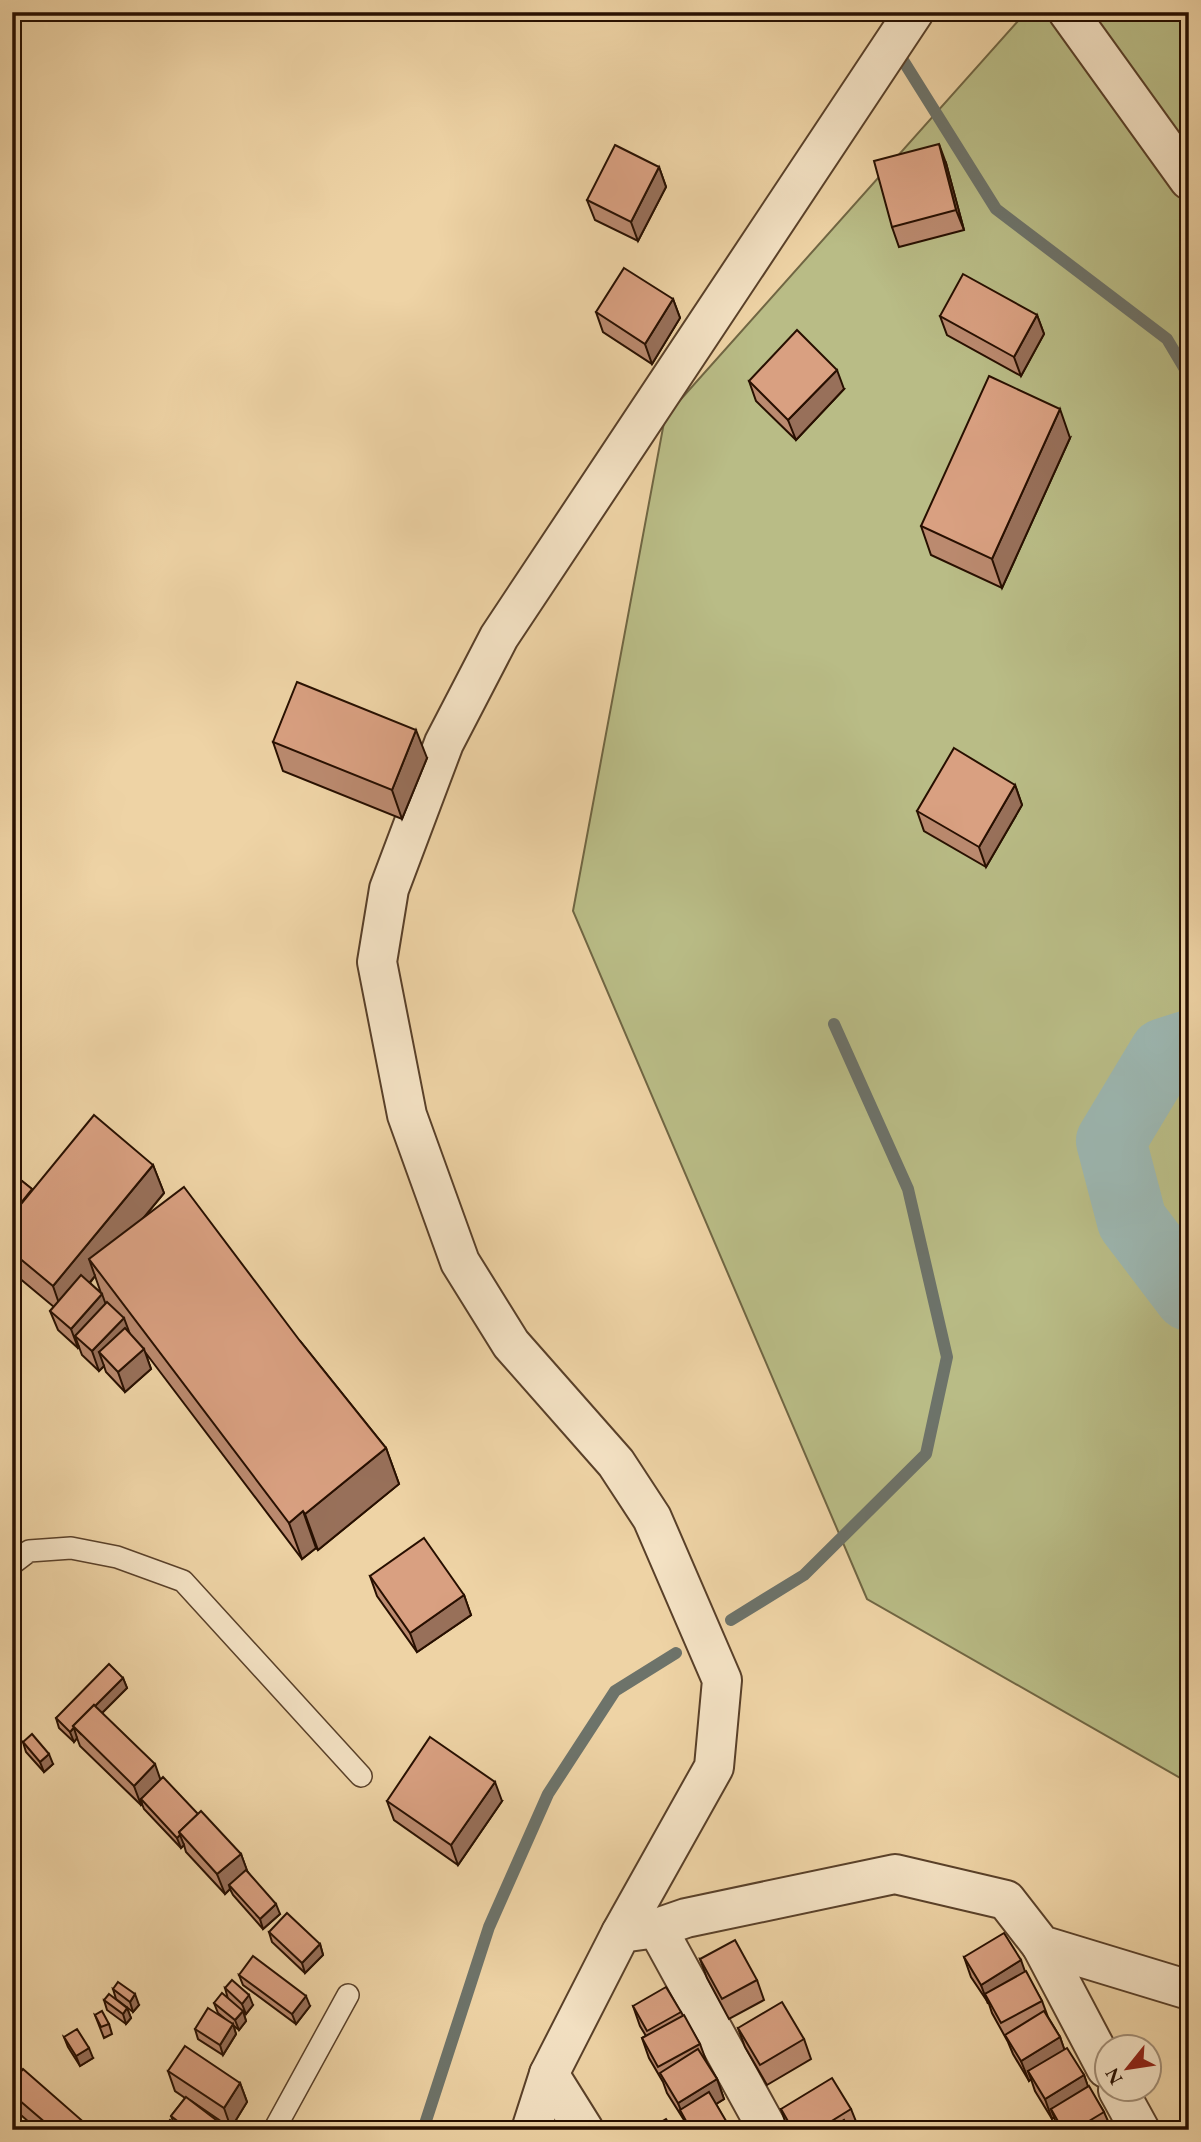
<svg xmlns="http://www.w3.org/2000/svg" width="1201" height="2142" viewBox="0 0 1201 2142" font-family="'EB Garamond',serif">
	<rect width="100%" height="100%" fill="#eed3a5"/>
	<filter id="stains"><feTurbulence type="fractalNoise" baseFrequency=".00286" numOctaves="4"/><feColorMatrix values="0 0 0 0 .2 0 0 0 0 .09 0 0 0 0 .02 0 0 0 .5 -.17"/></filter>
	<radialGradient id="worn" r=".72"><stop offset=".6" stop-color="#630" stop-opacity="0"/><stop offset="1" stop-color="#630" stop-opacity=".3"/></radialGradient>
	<!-- green -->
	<path fill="#b9bc86" stroke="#706643" stroke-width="2" d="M1026,12H1189V1783L867,1599L573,911L665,417Z"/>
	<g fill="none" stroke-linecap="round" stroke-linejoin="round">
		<!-- stream -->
		<g stroke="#6d736a" stroke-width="12">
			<path d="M899,54L996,209L1167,339L1189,376"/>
			<path d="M731,1620L804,1575L926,1454L947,1357L908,1189L834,1024"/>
			<path d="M423,2130L489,1927L548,1794L615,1691L676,1653"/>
		</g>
		<!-- river -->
		<path stroke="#9cb6b0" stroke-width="70" d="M1189,1045L1164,1053L1111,1141L1132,1221L1189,1296"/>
		<!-- service casing -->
		<g stroke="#594029" stroke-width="24">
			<g id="service">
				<path d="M12,1564L29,1551L71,1548L117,1557L183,1581L361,1776"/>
				<path d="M274,2130L348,1995"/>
			</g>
		</g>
		<!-- minor casing -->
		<g stroke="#594029" stroke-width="42">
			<g id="minor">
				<path d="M1068,12L1189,180"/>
				<path d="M657,1928L768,2130"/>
				<path d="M621,1933L714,1767L722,1680L652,1518L616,1463L511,1344L460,1262L407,1115L377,962L389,889L444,743L499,637L914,12"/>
				<path d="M1041,1945L1106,2068"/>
				<path d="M549,2074L584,2130"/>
				<path d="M1118,2090L1140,2130"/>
				<path d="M531,2130L549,2074L621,1933L657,1928L686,1918L895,1874L1006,1900L1041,1945L1189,1990"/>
			</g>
		</g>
		<!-- service -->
		<use href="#service" stroke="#f4e2c4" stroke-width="21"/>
		<!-- minor -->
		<use href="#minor" stroke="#f4e2c4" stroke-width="38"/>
	</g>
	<!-- wall -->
	<g fill="#bb8a6f" stroke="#270f00" stroke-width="2" fill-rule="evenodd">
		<path d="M946,163L964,230L899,247L892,227Z"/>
		<path d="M659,167L666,187L638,241L595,220L587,200Z"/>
		<path d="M673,299L680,318L652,364L603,332L596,312Z"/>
		<path d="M1037,315L1044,334L1021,376L947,335L940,316Z"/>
		<path d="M749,381L844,389L796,440L756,401Z"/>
		<path d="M1070,438L1002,588L931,555L921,526Z"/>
		<path d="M273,742L427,758L402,819L283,771Z"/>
		<path d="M1015,785L1022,805L986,867L924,831L917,811Z"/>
		<path d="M153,1165L164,1193L143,1218L300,1341L386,1448L399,1484L318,1550L316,1548L302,1559L145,1352L151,1369L125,1392L106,1372L104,1366L99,1371L82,1355L79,1347L78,1348L58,1330L50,1311L54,1307L12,1272V1173L33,1190ZM95,1276L101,1293L90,1283Z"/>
		<path d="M370,1576L464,1595L471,1615L417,1652L377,1596Z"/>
		<path d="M123,1678L127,1688L102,1713L160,1780L241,1854L247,1871L280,1914L263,1929L233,1895L230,1889L225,1894L186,1852L184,1845L181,1848L144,1809L142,1804L141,1805L80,1746L77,1738L74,1742L59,1728L56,1718Z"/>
		<path d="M23,1742L53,1764L44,1772L26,1752Z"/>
		<path d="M387,1801H502L458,1865L394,1820Z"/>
		<path d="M269,1932L320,1944L323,1955L305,1973L272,1942Z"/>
		<path d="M964,1957L1025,1972L1042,2001L1048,2017L1060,2037L1064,2049L1084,2075L1088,2087L1104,2112L1112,2130H1058L1054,2117L1052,2119L1035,2091L1031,2079L1029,2081L1013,2054L1008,2042L992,2013L989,2004L971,1977Z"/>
		<path d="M700,1959L757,1980L764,2000L729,2019L707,1978Z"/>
		<path d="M239,1975L310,2006L296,2024L243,1985Z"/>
		<path d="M225,1988L253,2005L246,2014L243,2011L246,2021L239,2030L233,2025L236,2034L223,2055L198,2039L195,2029L230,2023L218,2013L214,2003L228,1999Z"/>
		<path d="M113,1989L139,2005L133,2012L116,1999Z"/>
		<path d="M104,2000L127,2008L131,2018L126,2024L107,2010Z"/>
		<path d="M633,2006L681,2012L700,2044L707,2063L717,2079L724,2099L716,2104L730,2130H687L684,2120L667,2093L663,2082L649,2058L642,2038L646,2036L640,2026Z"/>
		<path d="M95,2015L109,2024L112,2034L104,2038Z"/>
		<path d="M738,2028L804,2039L811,2059L767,2085L745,2047Z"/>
		<path d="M64,2037L93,2058L80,2066L68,2047Z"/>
		<path d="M168,2071L240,2083L247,2102L231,2128L190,2100L225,2130H162L174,2123L171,2116L185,2098L175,2091Z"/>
		<path d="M12,2082L87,2125L89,2130H38L14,2109L12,2104Z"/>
		<path d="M781,2109H851L859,2129L857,2130H788Z"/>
	</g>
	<!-- shaded-wall -->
	<g fill="#98705a" stroke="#270f00" stroke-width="2">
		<path d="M939,144L946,163L964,230L956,210Z"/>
		<path d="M659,167L666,187L638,241L631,222Z"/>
		<path d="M673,299L680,318L652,364L645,344Z"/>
		<path d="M1037,315L1044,334L1021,376L1014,357Z"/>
		<path d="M837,370L844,389L796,440L788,420Z"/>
		<path d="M1060,409L1070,438L1002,588L992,559Z"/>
		<path d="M416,730L427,758L402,819L392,790Z"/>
		<path d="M1015,785L1022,805L986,867L979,847Z"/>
		<path d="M153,1165L164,1193L99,1272L89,1259L95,1276L63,1315L53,1286Z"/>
		<path d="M102,1294L109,1313L75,1336L79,1347L78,1348L71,1329Z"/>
		<path d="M124,1318L131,1337L99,1352L104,1366L99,1371L92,1351Z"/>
		<path d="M144,1349L151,1369L125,1392L118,1372Z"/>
		<path d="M386,1448L399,1484L318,1550L305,1514Z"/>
		<path d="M303,1511L316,1548L302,1559L289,1523Z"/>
		<path d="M464,1595L471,1615L417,1652L410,1633Z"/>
		<path d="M123,1678L127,1688L81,1734L74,1727Z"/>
		<path d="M74,1728L77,1738L74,1742L70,1732Z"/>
		<path d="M49,1754L53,1764L44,1772L40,1762Z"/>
		<path d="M155,1764L162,1784L141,1799L142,1804L141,1805L134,1786Z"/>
		<path d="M495,1782L502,1801L458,1865L451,1845Z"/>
		<path d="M180,1835L184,1845L181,1848L177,1838Z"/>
		<path d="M241,1854L248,1873L229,1885L230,1889L225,1894L217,1874Z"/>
		<path d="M276,1904L280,1914L263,1929L260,1919Z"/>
		<path d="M320,1944L323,1955L305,1973L302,1963Z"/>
		<path d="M1021,1960L1028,1980L985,1994L988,2004L981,1985Z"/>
		<path d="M135,1994L139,2005L133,2012L130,2002Z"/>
		<path d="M249,1995L253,2005L246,2014L242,2004Z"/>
		<path d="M306,1996L310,2006L296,2024L292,2014Z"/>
		<path d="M127,2008L131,2018L126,2024L123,2014Z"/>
		<path d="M243,2011L246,2021L239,2030L235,2020Z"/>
		<path d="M233,2024L236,2034L223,2055L220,2045Z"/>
		<path d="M1060,2037L1067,2057L1028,2071L1031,2079L1029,2081L1021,2061Z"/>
		<path d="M89,2048L93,2058L80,2066L76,2056Z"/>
		<path d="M1084,2075L1091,2095L1051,2109L1054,2117L1052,2119L1045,2099Z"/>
		<path d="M717,2079L724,2099L687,2122L682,2113L678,2103Z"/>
		<path d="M240,2083L247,2102L231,2128L224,2108Z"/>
	</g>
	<!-- building -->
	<g fill="#d9a081" stroke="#270f00" stroke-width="2">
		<path d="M939,144L956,210L892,227L874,161Z"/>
		<path d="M615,145L659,167L631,222L587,200Z"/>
		<path d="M624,268L673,299L645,344L596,312Z"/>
		<path d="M963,274L1037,315L1014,357L940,316Z"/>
		<path d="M797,330L837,370L788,420L749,381Z"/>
		<path d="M989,376L1060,409L992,559L921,526Z"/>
		<path d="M297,682L416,730L392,790L273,742Z"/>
		<path d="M954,748L1015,785L979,847L917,811Z"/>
		<path d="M94,1115L153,1165L53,1286L12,1252V1215Z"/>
		<path d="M12,1173L32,1189L12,1214Z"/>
		<path d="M184,1187L300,1341L386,1448L305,1514L303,1511L289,1523L89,1259Z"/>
		<path d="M81,1275L102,1294L71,1329L50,1311Z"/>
		<path d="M107,1302L124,1318L92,1351L75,1336Z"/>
		<path d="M125,1328L144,1349L118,1372L99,1352Z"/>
		<path d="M424,1538L464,1595L410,1633L370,1576Z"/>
		<path d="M109,1664L123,1678L95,1706L94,1705L73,1726L74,1727L70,1732L56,1718Z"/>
		<path d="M94,1705L155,1764L134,1786L73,1726Z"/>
		<path d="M32,1734L49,1754L40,1762L23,1742Z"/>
		<path d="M430,1737L495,1782L451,1845L387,1801Z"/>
		<path d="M163,1777L198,1814L179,1832L180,1835L177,1838L141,1799Z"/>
		<path d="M201,1811L241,1854L217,1874L179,1832Z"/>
		<path d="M246,1870L276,1904L260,1919L229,1885Z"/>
		<path d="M287,1913L320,1944L302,1963L269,1932Z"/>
		<path d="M1004,1933L1021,1960L981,1985L964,1957Z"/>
		<path d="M735,1940L757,1980L722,1999L700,1959Z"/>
		<path d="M253,1956L306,1996L292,2014L239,1975Z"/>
		<path d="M1026,1971L1042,2001L1001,2023L985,1994Z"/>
		<path d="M232,1980L249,1995L242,2004L225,1988Z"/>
		<path d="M118,1982L135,1994L130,2002L113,1989Z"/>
		<path d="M666,1987L681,2012L647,2031L633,2006Z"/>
		<path d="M222,1993L243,2011L235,2020L214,2003Z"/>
		<path d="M109,1994L127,2008L123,2014L104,2000Z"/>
		<path d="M782,2002L804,2039L760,2065L738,2028Z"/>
		<path d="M208,2008L233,2024L220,2045L195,2029Z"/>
		<path d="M102,2011L109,2024L101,2027L95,2015Z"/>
		<path d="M1044,2011L1060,2037L1021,2061L1005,2035Z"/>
		<path d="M684,2015L700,2044L658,2067L642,2038Z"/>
		<path d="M77,2029L89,2048L76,2056L64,2037Z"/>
		<path d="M185,2046L240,2083L224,2108L168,2071Z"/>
		<path d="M1067,2048L1084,2075L1045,2099L1028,2071Z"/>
		<path d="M698,2049L717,2079L678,2103L660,2073Z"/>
		<path d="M23,2069L87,2125L83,2130H54L12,2094V2082Z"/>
		<path d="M832,2078L851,2109L817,2130H793L781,2109Z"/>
		<path d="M1089,2086L1104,2112L1074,2130H1063L1051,2109Z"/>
		<path d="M709,2092L729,2126L723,2130H691L680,2110Z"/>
		<path d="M186,2097L224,2126L221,2130H189L171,2116Z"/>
		<path d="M666,2119L673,2130H647Z"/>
		<path d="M170,2120L182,2130H162Z"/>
		<path d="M844,2120L849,2130H828Z"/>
		<path d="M1109,2126L1112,2130H1101Z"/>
	</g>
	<!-- margin -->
	<rect width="1201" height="2142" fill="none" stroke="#eed3a5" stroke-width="42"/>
	<rect x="14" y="14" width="1173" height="2114" fill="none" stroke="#270f00" stroke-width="3.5"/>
	<rect x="21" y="21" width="1159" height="2100" fill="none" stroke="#270f00" stroke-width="2"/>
	<!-- north arrow -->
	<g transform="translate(1128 2068) rotate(240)"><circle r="33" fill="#f4e2c4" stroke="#a28e76" stroke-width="2"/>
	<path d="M0-5L12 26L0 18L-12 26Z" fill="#8f2418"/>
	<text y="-10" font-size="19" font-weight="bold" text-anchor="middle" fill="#270f00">N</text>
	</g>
	<rect width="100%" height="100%" filter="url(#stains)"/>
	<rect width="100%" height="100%" fill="url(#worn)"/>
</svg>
